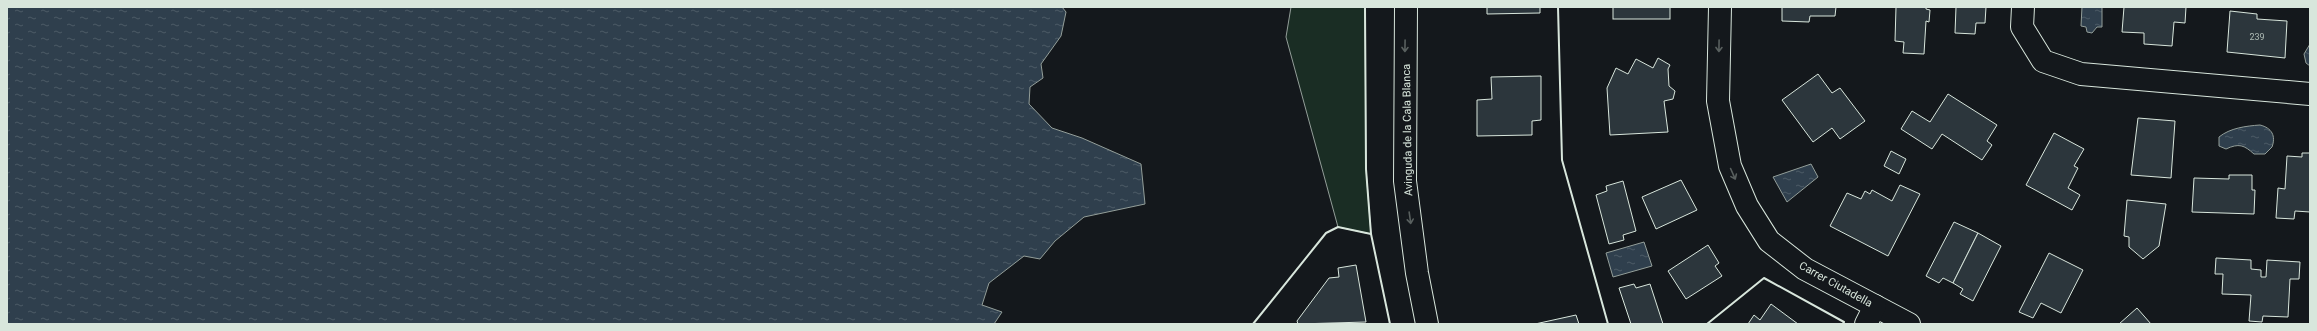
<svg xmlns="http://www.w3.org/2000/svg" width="2317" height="331" viewBox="0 0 2317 331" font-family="Roboto,sans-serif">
	<defs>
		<pattern id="water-ripples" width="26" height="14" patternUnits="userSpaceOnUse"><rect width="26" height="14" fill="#2f3f4d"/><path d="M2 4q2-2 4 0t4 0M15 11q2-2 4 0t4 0" fill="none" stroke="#4c5b66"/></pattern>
	</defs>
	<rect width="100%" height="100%" fill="#14181c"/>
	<!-- green -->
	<path fill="#1a2d24" stroke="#939e99" d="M1291,7H1365L1366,169L1371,234L1338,227L1286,37Z"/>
	<!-- water -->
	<g fill="url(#water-ripples)" stroke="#939e99">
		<path d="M7,7H1062L1066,12L1061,36L1041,64L1043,78L1030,87L1029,104L1052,128L1082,138L1141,164L1145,204L1084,217L1055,241L1040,259L1024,256L989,283L982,305L1002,312L994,324H7Z"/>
		<path d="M2082,7H2102V27H2097L2092,33L2087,32L2086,27L2081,26Z"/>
		<path d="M2310,44V66L2306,63L2304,54Z"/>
		<path d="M2260,125C2272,128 2276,136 2272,147L2265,154H2254C2244,145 2239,143 2226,149L2219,146V137C2230,128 2246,126 2260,125Z"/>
		<path d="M1811,164L1818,177L1787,202L1773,177Z"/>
		<path d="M1644,242L1652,266L1613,277L1606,253Z"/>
	</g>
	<!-- building -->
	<g fill="#2c363c" stroke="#d8e6dc">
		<path d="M1487,7H1540V13L1487,14Z"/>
		<rect x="1613" y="7" width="57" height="12"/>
		<path d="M1782,7H1836L1835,16H1810L1809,22L1782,21Z"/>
		<path d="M1896,7H1926V9L1930,10L1929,22L1926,21L1924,54L1903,53L1904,42L1895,41Z"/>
		<path d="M1956,7H1986L1985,23H1976L1975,34L1955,33Z"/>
		<path d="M2124,7H2186L2185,23L2174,22L2172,46L2144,44V33L2122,32Z"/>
		<path d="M2230,11L2257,14V19L2287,21L2285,58L2227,52Z"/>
		<path d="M1658,58L1670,65L1668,69L1669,86L1675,91L1673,99L1664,101L1668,132L1610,135L1607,88L1616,68L1628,74L1636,59L1653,68Z"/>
		<path d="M1818,74L1832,93L1840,88L1865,121L1840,139L1832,128L1813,142L1782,100Z"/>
		<path d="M1541,76V120L1532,121V135L1477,136V100L1492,99L1491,77Z"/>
		<path d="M1948,94L1997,125L1987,141L1992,145L1982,160L1942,134L1932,149L1901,129L1912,111L1930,122Z"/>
		<path d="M2138,118L2175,121L2171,178L2131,175Z"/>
		<path d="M2054,133L2084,149L2074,166L2078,168L2068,188L2080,195L2072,210L2026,185Z"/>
		<path d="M1891,151L1906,159L1899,174L1884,166Z"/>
		<path d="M2302,153H2310V212L2295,211L2294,219L2276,218L2278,188L2285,189L2287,156L2302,157Z"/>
		<path d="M2229,175H2252V190H2255L2254,214L2192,212L2194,178L2229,179Z"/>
		<path d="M1681,180L1697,210L1656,229L1642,197Z"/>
		<path d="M1623,181L1636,231L1623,235L1624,240L1609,244L1596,195L1607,191L1606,186Z"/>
		<path d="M1900,185L1920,194L1888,256L1830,226L1847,193L1861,199L1865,191L1870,194L1872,190L1892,201Z"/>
		<path d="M2127,200L2166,204L2159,246L2143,259L2129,247V237L2124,236Z"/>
		<path d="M1954,222L1978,233L1953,283L1943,278L1939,283L1926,276Z"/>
		<path d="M1978,233L2001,246L1973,301L1960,294L1963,289L1953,283Z"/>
		<path d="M1708,245L1719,263L1715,266L1722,276L1686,299L1668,271Z"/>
		<path d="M2049,253L2083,270L2061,313L2041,303L2033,318L2019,312Z"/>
		<path d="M2216,258L2251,260V269L2261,270V277H2266L2267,260L2300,262L2299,279H2290L2288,317L2263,316L2262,322L2249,321L2251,295L2222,294L2223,274H2215Z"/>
		<path d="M1356,265L1366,322L1298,324L1297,321L1329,278L1339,277L1338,268Z"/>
		<path d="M1634,284L1636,288L1650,284L1663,324H1631L1619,288Z"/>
		<path d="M1771,304L1798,324H1748L1754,315L1760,320Z"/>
		<path d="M2137,308L2151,324H2119Z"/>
		<path d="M1576,315L1579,324H1535Z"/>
	</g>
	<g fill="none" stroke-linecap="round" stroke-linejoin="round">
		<!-- street casing -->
		<g stroke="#d8e6dc" stroke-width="24">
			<g id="street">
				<path d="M1406,7L1405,181L1417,273L1427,324"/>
				<path d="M1720,7L1718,101L1730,166L1747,206L1769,241L1805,269L1909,324"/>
				<path d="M2023,7L2022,27L2043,61L2081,74L2310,94"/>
				<path d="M1866,324L1875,306"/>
			</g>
		</g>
		<!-- street -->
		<use href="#street" stroke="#14181c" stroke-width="22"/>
		<!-- wall -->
		<g stroke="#d8e6dc" stroke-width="2">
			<path d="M1365,7L1366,169L1371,234L1390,324"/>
			<path d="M1558,7L1562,160L1608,324"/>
			<path d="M1253,324L1326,233L1338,227L1371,234"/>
			<path d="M1707,324L1764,278L1844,322L1843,324"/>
		</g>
	</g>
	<!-- one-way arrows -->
	<defs><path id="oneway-shaft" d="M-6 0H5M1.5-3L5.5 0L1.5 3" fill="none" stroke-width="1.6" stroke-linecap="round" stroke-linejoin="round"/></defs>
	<g stroke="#59605f">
		<use href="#oneway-shaft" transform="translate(1405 46) rotate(91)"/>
		<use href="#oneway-shaft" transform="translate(1719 46) rotate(91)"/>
		<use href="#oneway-shaft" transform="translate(1733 174) rotate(66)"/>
		<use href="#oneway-shaft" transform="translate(1410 218) rotate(82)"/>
	</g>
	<g text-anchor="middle" stroke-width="3" stroke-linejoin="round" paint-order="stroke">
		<!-- number labels -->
		<g font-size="9" fill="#adbab4">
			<text x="2257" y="40">239</text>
		</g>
		<!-- street labels -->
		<g font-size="11" fill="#d8e6dc" stroke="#14181c">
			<text transform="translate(1407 130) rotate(-91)" y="4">Avinguda de la Cala Blanca</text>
			<text transform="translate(1836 284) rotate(29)" y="4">Carrer Ciutadella</text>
		</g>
	</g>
	<!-- border -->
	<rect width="2317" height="331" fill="none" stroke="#d8e6dc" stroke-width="16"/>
</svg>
